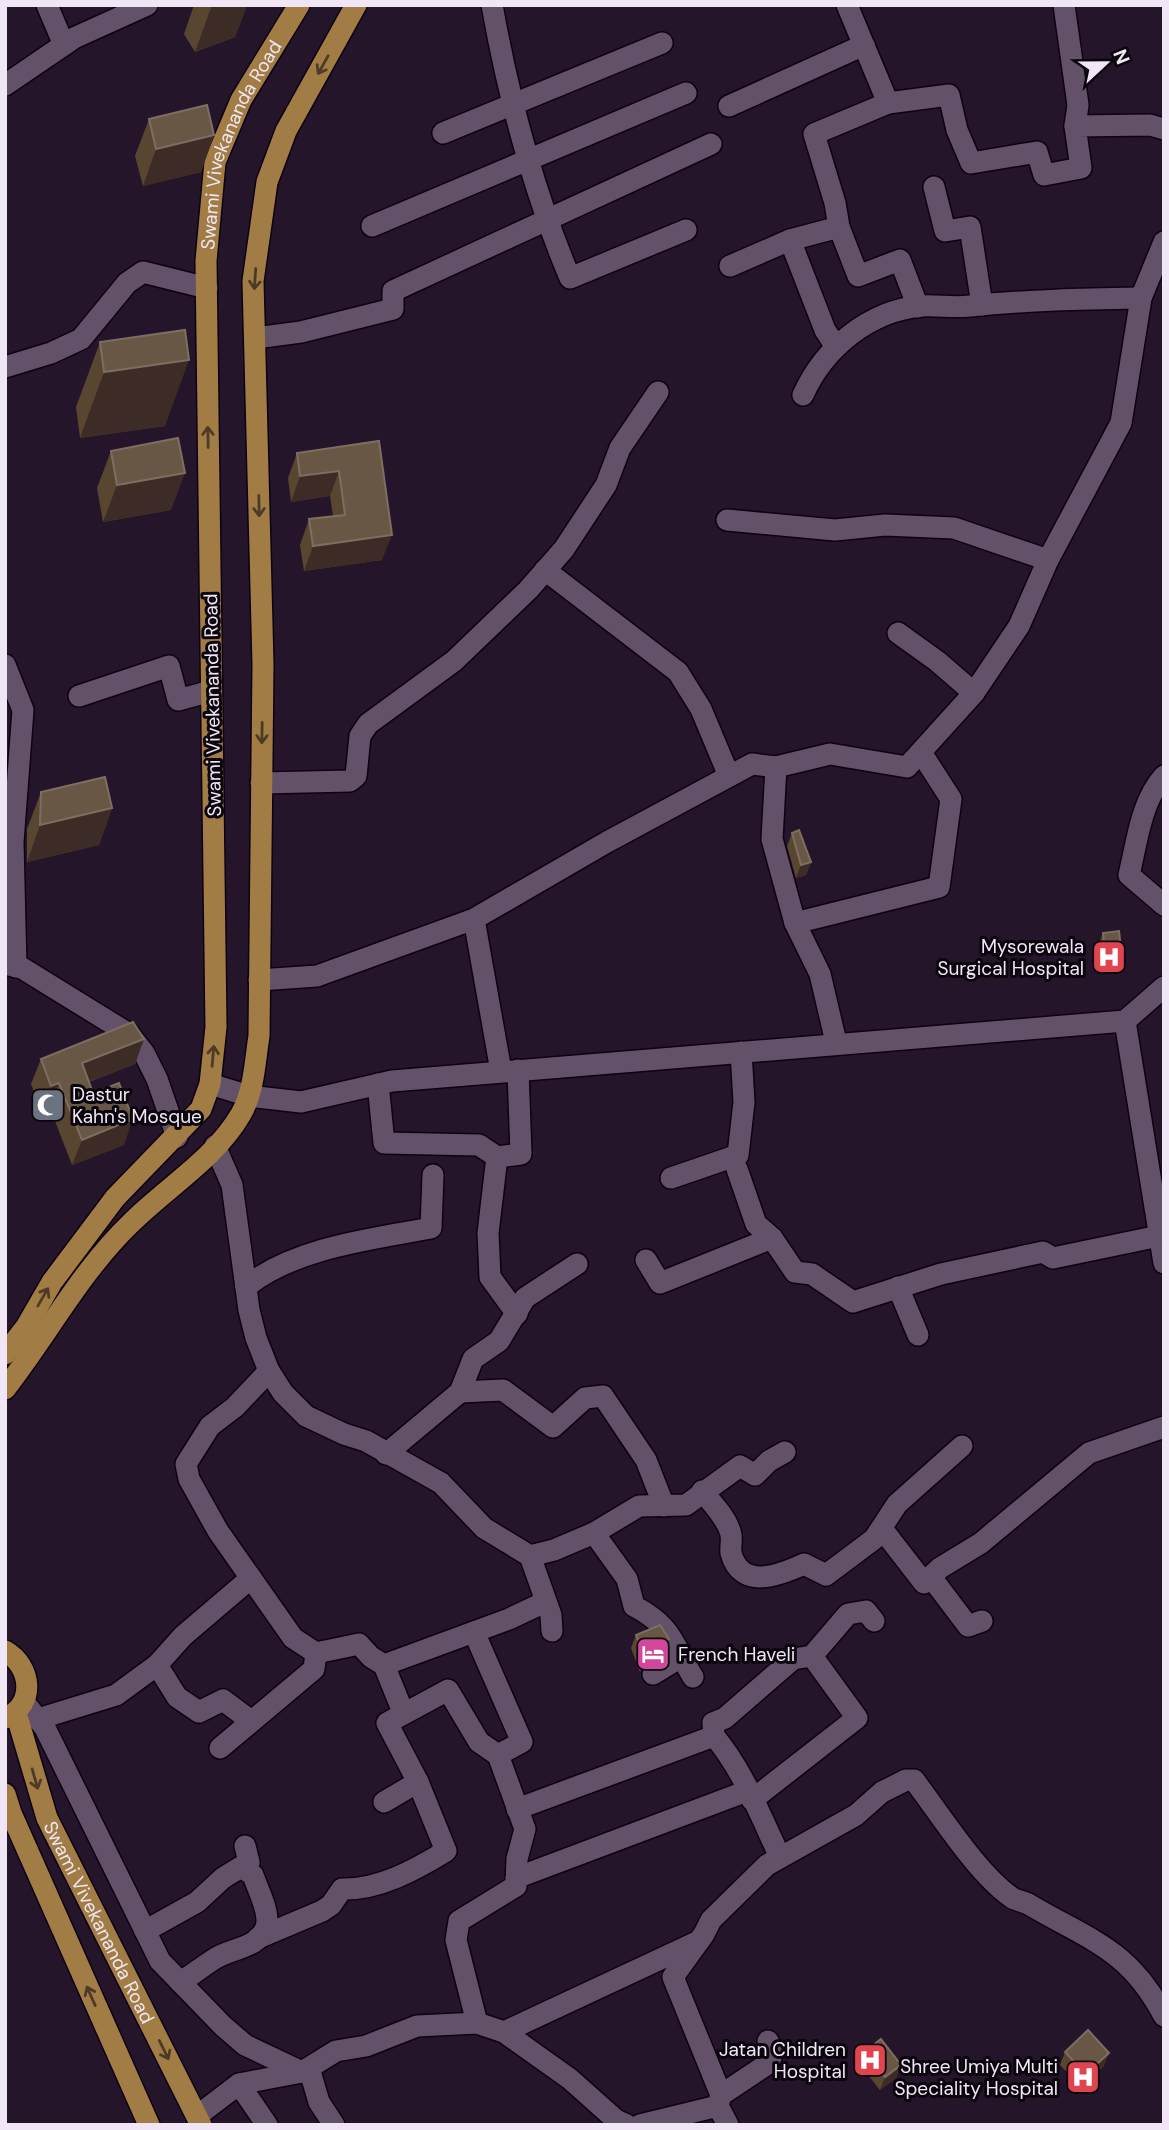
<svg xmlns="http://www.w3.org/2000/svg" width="1169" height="2130" viewBox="0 0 1169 2130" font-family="'DM Sans',sans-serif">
	<rect width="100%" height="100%" fill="#25152a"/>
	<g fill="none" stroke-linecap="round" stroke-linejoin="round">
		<!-- minor casing -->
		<g stroke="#0d0212" stroke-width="24">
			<g id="minor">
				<path d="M47,5L64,45"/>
				<path d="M492,5C509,100 533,190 570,278L686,230"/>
				<path d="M847,5L888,103"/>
				<path d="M1064,5L1078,105L1075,126"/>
				<path d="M5,85L74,38L147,5"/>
				<path d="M729,106L864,45"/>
				<path d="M443,133L662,43"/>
				<path d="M934,187L945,231L970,227L982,305"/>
				<path d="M372,226L686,93"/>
				<path d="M839,227L835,203L814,134L888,103L949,95L957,130L971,163L1037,152L1044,175L1081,168L1075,126L1150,125L1164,129"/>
				<path d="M790,240L825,330L836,347"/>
				<path d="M730,266L790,240L839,227L858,276L900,260L918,307"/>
				<path d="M255,338L301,332L393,309V291L711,144"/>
				<path d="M5,367L51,353L81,339L127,283L143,272L207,288"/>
				<path d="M803,395C824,348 869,311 921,306C937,305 954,308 970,306C1027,300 1084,299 1141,298"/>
				<path d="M727,520L835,530L885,525L954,528L1048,560"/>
				<path d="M545,570L678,672L701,709L729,776"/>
				<path d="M898,633L937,661L974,693"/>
				<path d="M5,665L23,710L13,842L16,967"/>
				<path d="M79,696L169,666L178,700L211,691"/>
				<path d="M1164,776C1141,801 1137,842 1129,875L1164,905"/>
				<path d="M261,783L350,781L356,776L360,736L368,724L454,661L528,590L564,549L606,485L620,448L658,392"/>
				<path d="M474,919L501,1071"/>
				<path d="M795,923L939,887L951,799L922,754"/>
				<path d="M5,964L22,968L129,1034L144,1053L157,1079L177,1137"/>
				<path d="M259,980L317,976L474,919L607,842L752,764L776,767"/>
				<path d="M1125,1021L1164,1263"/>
				<path d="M1125,1021L1164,987"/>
				<path d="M836,1042L820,974L795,923L772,839L776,767L830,754L907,767L974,693L1019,626L1048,560L1121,423L1141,298L1164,242"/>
				<path d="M210,1084L249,1096L301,1102L392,1081L1125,1021"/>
				<path d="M378,1084L384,1143L479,1145L497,1157L521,1154L518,1070"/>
				<path d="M215,1146L232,1185L249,1310L256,1338L269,1371L283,1393L306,1416L344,1434L366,1441L441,1483L484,1528L530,1556L551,1615L552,1631"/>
				<path d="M497,1157L488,1233L490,1277L517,1314"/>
				<path d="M737,1169L756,1224L772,1238L795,1272L812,1274L853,1302L941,1274L1043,1252L1053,1258L1159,1236"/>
				<path d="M671,1178L738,1155L744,1102L741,1052"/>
				<path d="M646,1260L660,1283L772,1238"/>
				<path d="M246,1287C293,1248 372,1239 431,1228L433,1175"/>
				<path d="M898,1287L918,1335"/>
				<path d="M460,1392L503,1390L553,1427L585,1398L603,1396L646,1460L664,1506"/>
				<path d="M386,1454L460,1392L473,1359L499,1341L525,1298L577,1264"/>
				<path d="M702,1491C712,1503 725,1516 730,1531C733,1538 730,1546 731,1553C741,1591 780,1575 804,1564L826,1575L874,1539L897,1504L962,1446"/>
				<path d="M883,1530L924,1583L940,1568L981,1543L1089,1453L1164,1427"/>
				<path d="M594,1533L627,1579L634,1606C673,1627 672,1642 693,1677"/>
				<path d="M530,1556L554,1550L594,1533L639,1506L686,1505L740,1466L755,1475L769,1461L785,1452"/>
				<path d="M931,1577L968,1626L982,1621"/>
				<path d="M474,1632L522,1742L498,1755"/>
				<path d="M316,1653L359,1644L371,1657L384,1665L509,1619L545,1602"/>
				<path d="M157,1665L183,1636L251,1578"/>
				<path d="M384,1665L403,1712"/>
				<path d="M653,1674L681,1657"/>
				<path d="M24,1702L45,1728L160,1961L223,2026L245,2045L302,2072"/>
				<path d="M38,1719L116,1695L157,1665L177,1697L199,1712L223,1700L251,1721"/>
				<path d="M714,1736C743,1770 761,1817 780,1857"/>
				<path d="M220,1748L314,1669L316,1653L293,1638L218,1531L189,1479L186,1464L210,1426L235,1407L269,1371"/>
				<path d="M752,1800L857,1718L812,1656"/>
				<path d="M384,1802L418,1782L387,1723L448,1690L479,1742L498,1755L525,1829L517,1859L516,1886L459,1921L456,1940L477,2023"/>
				<path d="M517,1809L714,1736L713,1723L725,1718L793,1659L812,1656L848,1614L866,1611L874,1621"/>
				<path d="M516,1878L747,1791"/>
				<path d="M145,1931L197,1902L223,1878L249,1862L245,1846"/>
				<path d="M258,1938L322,1911L331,1905L342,1889C379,1890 415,1870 446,1851L418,1782"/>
				<path d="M180,1982C193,1975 204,1965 216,1958C232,1948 259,1948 266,1927C271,1913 257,1888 253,1875L242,1868"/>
				<path d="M504,2032L699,1941"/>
				<path d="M309,2068L319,2102L334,2125"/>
				<path d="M239,2084L302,2072L336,2051L366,2046L417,2026L477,2023L504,2032L570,2079L616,2120L627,2125"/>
				<path d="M721,2095L769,2063L773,2052L768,2041"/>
				<path d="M718,2106L721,2095L673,1977L704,1934L711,1920L767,1865L856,1815L882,1792L906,1780H914C940,1814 976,1872 1011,1897C1016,1901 1024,1901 1030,1905C1091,1941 1129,1949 1164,2016"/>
				<path d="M197,2116L239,2084L267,2125"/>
				<path d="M640,2125L718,2106L728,2125"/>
			</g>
		</g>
		<!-- major casing -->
		<g stroke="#0d0212" stroke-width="24">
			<g id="major">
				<path id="s1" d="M5,1354L26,1327L52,1282L115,1198L201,1109L210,1084L216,1027L206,261L215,162L241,100L299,5"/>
				<path d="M5,1389C48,1334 80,1272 131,1223C167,1187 215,1159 241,1114C254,1092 255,1061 259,1036L263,664L253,281L267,182L286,131L356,5"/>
				<path d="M5,1651C32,1666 36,1705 5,1718"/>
				<path id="s2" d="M16,1713L47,1818L201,2125"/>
				<path d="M5,1794L11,1813L149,2125"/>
			</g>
		</g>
		<!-- minor -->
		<use href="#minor" stroke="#63516a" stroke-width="21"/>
		<!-- major -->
		<use href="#major" stroke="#a17d45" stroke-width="21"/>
	</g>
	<!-- wall -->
	<g fill="#584631">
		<path d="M194,5H247L235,37L195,52L184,34Z"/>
		<path d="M149,119L214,135L201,172L143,186L135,156Z"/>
		<path d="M100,342L165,426L80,438L76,407Z"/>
		<path d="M379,441L382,560L304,571L300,545L309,519L333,516L330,496L291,502L288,478L297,453Z"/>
		<path d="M111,451L171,510L103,522L97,488Z"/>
		<path d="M41,792L112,808L99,845L27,862V829Z"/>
		<path d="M792,833L811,862L806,875L796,878L787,846Z"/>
		<path d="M1103,933L1122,958L1117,971L1101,973L1098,946Z"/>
		<path d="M144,1039L135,1064L89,1082L93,1093L124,1145L72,1165L50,1108L42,1111L31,1084L41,1059Z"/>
		<path d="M636,1635L669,1639L664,1652L646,1663L640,1672L631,1648Z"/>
		<path d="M865,2052L901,2065L896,2078L880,2090L860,2065Z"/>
		<path d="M1065,2052L1104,2066L1081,2087L1060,2065Z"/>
	</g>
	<!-- shaded-wall -->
	<g fill="#3d2b25">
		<path d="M212,5H247L235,37L195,52Z"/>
		<path d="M214,135L201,172L143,186L156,149Z"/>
		<path d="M189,360L165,426L80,438L104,372Z"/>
		<path d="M339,471L330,496L291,502L300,476Z"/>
		<path d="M185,473L171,510L103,522L117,485Z"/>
		<path d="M392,535L382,560L304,571L313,546Z"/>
		<path d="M112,808L99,845L27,862L40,825Z"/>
		<path d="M811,862L806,875L796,878L801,865Z"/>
		<path d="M1122,958L1117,971L1101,973L1106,960Z"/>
		<path d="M144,1039L135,1064L72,1088L82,1063Z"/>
		<path d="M59,1083L50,1108L42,1111L51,1086Z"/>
		<path d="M133,1119L124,1145L72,1165L82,1140Z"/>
		<path d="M669,1639L664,1652L646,1663L640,1672L645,1659L650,1650Z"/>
		<path d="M1109,2053L1104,2066L1081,2087L1086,2074Z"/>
		<path d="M901,2065L896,2078L880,2090L885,2077Z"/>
	</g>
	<!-- building -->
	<g fill="#695746" stroke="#7e6e61" stroke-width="2">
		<path d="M207,105L214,135L156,149L149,119Z"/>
		<path d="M185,330L189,360L104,372L100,342Z"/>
		<path d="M178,438L185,473L117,485L111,451Z"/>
		<path d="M379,441L392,535L313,546L309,519L345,515L339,471L300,476L297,453Z"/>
		<path d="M105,777L112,808L40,825L41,792Z"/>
		<path d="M799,830L811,862L801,865L792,833Z"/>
		<path d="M1119,931L1122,958L1106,960L1103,933Z"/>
		<path d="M133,1022L144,1039L82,1063L93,1093L119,1083L133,1119L82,1140L59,1083L51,1086L41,1059Z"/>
		<path d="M660,1625L669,1639L650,1650L645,1659L636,1635Z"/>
		<path d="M1088,2030L1109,2053L1086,2074L1065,2052Z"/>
		<path d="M881,2039L901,2065L885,2077L865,2052Z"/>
	</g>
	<!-- one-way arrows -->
	<defs><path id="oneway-shaft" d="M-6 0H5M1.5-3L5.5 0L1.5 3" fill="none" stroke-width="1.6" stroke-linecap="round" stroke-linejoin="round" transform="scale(1.75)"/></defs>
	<g stroke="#4e3b26">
		<use href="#oneway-shaft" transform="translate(323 65) rotate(119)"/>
		<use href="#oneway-shaft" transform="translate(255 279) rotate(94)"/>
		<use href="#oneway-shaft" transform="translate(208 437) rotate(-91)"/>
		<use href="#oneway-shaft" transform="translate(259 506) rotate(89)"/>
		<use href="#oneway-shaft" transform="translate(262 733) rotate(91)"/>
		<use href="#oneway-shaft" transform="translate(213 1056) rotate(-85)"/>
		<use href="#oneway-shaft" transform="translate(43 1297) rotate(-60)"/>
		<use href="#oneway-shaft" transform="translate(35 1779) rotate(74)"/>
		<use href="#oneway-shaft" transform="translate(91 1996) rotate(-114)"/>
		<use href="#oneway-shaft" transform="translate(164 2050) rotate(64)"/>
	</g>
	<!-- icons -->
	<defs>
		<g id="hospital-square" transform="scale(1.75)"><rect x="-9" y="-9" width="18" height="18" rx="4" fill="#e0444e" stroke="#0a050d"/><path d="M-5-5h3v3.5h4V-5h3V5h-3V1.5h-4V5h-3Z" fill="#fff"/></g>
		<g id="mosque-square" transform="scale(1.75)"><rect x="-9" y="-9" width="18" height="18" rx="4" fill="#6b7280" stroke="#0a050d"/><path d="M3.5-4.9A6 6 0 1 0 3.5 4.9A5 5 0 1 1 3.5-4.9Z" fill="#fff"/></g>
		<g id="hotel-square" transform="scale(1.75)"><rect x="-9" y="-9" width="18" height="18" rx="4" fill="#d1479c" stroke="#0a050d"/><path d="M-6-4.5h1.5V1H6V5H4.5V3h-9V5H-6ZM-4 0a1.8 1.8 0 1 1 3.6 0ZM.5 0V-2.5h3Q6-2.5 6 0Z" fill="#fff"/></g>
	</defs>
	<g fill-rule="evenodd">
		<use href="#hospital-square" x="1109" y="957"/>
		<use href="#mosque-square" x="48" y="1105"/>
		<use href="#hotel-square" x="653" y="1654"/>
		<use href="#hospital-square" x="870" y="2060"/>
		<use href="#hospital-square" x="1083" y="2077"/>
	</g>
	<g text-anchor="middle" stroke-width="6" stroke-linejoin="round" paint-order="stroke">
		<!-- street labels -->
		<g font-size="19" fill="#f1e6f5" stroke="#0a050d">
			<text dy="7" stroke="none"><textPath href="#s1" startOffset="1288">Swami Vivekananda Road</textPath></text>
			<text transform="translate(212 705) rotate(-91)" y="7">Swami Vivekananda Road</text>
			<text dy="7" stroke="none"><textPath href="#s2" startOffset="226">Swami Vivekananda Road</textPath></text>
		</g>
		<!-- poi labels -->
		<g font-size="19" fill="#f1e6f5" stroke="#0a050d" text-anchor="end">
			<text x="1084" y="953">Mysorewala<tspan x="1084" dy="22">Surgical Hospital</tspan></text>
			<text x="72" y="1101" text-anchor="start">Dastur<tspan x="72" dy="22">Kahn's Mosque</tspan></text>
			<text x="678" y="1661" text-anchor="start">French Haveli</text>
			<text x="846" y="2056">Jatan Children<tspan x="846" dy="22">Hospital</tspan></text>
			<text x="1058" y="2073">Shree Umiya Multi<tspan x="1058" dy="22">Speciality Hospital</tspan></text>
		</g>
	</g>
	<!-- border -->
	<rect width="1169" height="2130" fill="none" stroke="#f1e6f5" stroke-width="14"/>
	<!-- north arrow -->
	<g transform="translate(1106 63) rotate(68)" stroke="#0a050d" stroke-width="5" paint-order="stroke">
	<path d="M0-5L12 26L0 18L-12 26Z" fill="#f1e6f5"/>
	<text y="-10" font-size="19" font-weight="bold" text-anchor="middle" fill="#f1e6f5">N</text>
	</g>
</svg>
